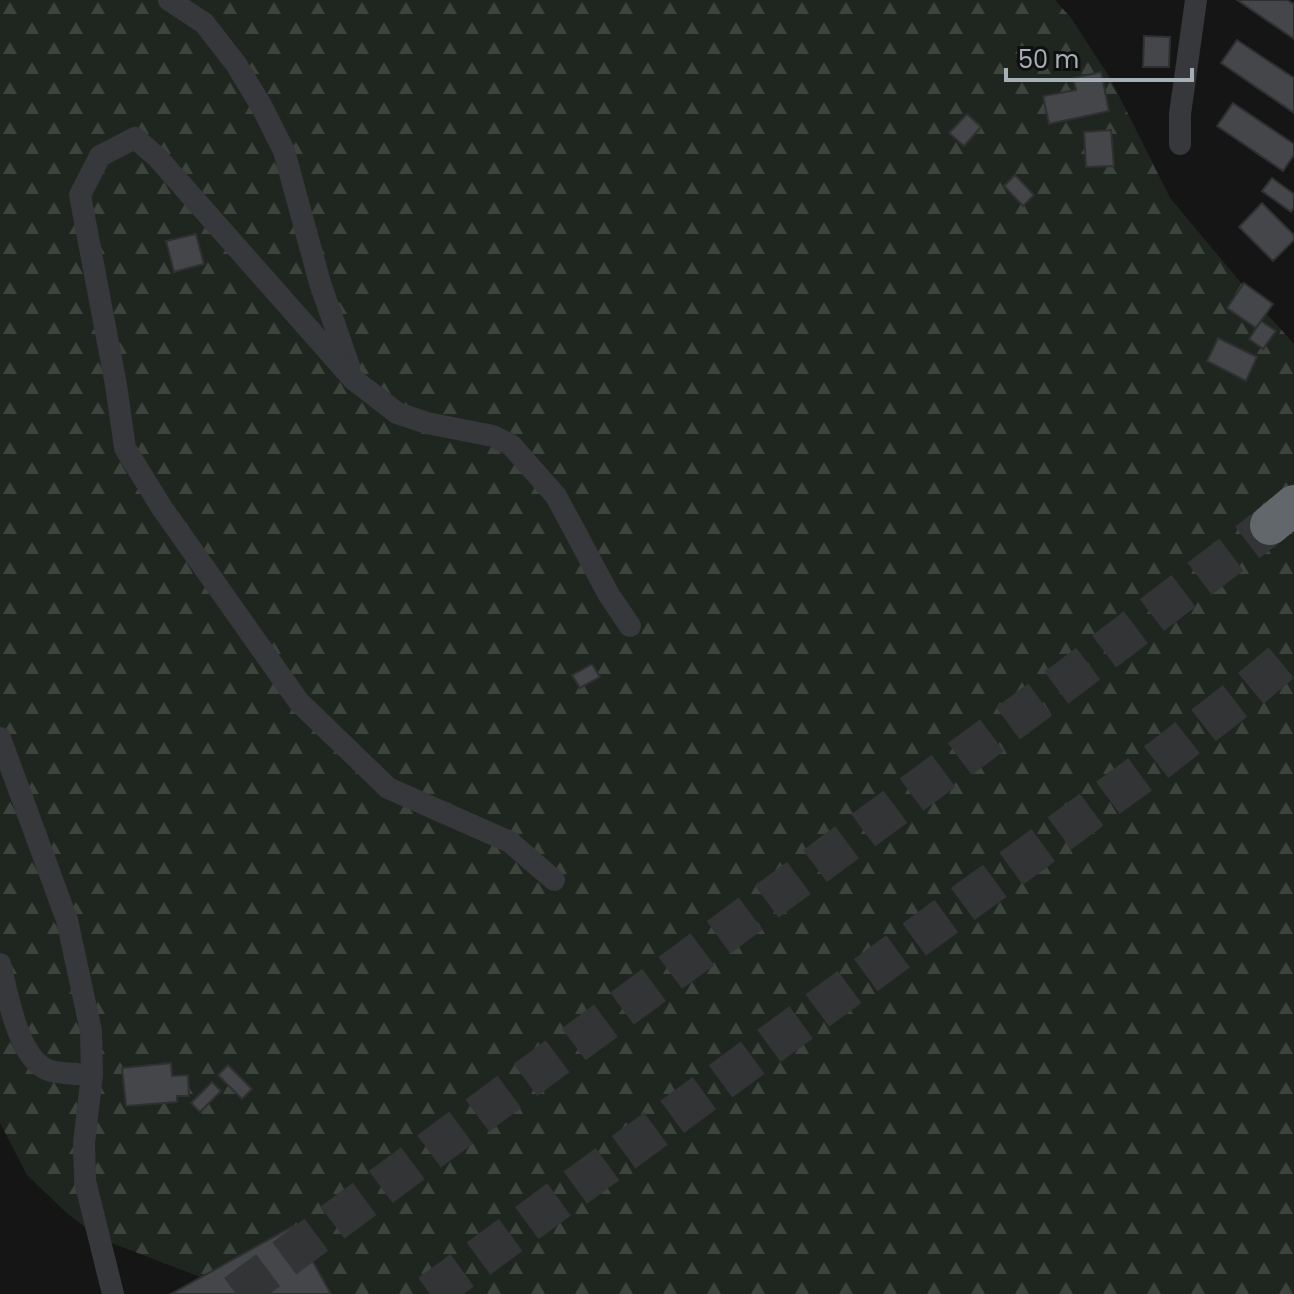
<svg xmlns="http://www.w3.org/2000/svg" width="1294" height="1294" viewBox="0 0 1294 1294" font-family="Poppins,sans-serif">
	<defs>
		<pattern id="forest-firs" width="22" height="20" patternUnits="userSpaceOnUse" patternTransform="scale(2)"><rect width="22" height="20" fill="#1f261f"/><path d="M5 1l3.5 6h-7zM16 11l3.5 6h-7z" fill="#3d433d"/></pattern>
	</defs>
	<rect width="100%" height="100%" fill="#151516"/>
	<!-- forest -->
	<path fill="url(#forest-firs)" d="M0,0H1055L1071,18L1110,78L1170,198L1267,314L1294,344V1294H234L198,1276L101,1239L68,1214L27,1175L0,1123Z"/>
	<!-- building -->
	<g fill="#444649" stroke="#2f3032" stroke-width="2">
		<path d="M1237,0H1287L1294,4V39Z"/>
		<path d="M1144,36L1170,37L1169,67H1143Z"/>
		<path d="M1237,40L1294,78V113L1221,63Z"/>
		<path d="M1101,72L1109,111L1049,124L1043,96L1076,90L1073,78Z"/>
		<path d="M1233,103L1294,144V155L1283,171L1217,126Z"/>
		<path d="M967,114L981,127L964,146L949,133Z"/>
		<path d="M1111,130L1114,166L1086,167L1084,132Z"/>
		<path d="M1015,175L1034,195L1023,206L1004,186Z"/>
		<path d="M1272,178L1294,194V208L1291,212L1262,191Z"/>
		<path d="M1262,203L1294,235V240L1273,261L1239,227Z"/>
		<path d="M196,234L204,264L174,272L166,241Z"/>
		<path d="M1244,283L1273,304L1256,328L1227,308Z"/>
		<path d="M1261,321L1276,331L1263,349L1249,339Z"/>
		<path d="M1218,338L1257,357L1246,381L1207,361Z"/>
		<path d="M592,664L600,677L580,688L572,675Z"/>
		<path d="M171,1063L172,1076L188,1075L189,1096H177V1102L126,1106L122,1068Z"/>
		<path d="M228,1065L252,1089L242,1099L218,1075Z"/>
		<path d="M212,1082L221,1091L200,1112L191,1103Z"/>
		<path d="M293,1226L331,1294H171Z"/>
	</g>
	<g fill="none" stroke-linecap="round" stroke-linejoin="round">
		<!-- motorway-tunnel -->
		<g stroke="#323436" stroke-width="40" stroke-dasharray="40 20" stroke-linecap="butt">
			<path d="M236,1294L1068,679L1270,525"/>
			<path d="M430,1294L1150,767L1244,694L1294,652"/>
		</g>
		<!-- minor -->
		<g stroke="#36383b" stroke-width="22">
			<path d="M169,0L204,23L236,64L262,107L284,151L320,283L349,366"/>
			<path d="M1180,144V114L1196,0"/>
			<path d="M0,738L67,920L91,1031L92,1075L84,1143L85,1181L113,1294"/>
			<path d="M554,880L510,842L388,788L299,702L162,508L125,448L116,385L80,195L100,156L135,138L157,157L353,379L397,413L427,423L493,436L511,445L556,496L609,595L630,626"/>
			<path d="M0,964C7,992 18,1059 48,1070C59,1074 80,1074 92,1075"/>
		</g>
		<!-- motorway -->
		<path stroke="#62676c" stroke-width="40" d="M1270,525L1294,505"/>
	</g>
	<!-- scale -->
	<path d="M1006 68v12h186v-12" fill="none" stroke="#a7afb6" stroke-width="4"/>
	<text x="1018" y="68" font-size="24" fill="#a7afb6" stroke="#101011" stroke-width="6" paint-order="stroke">50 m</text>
</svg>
